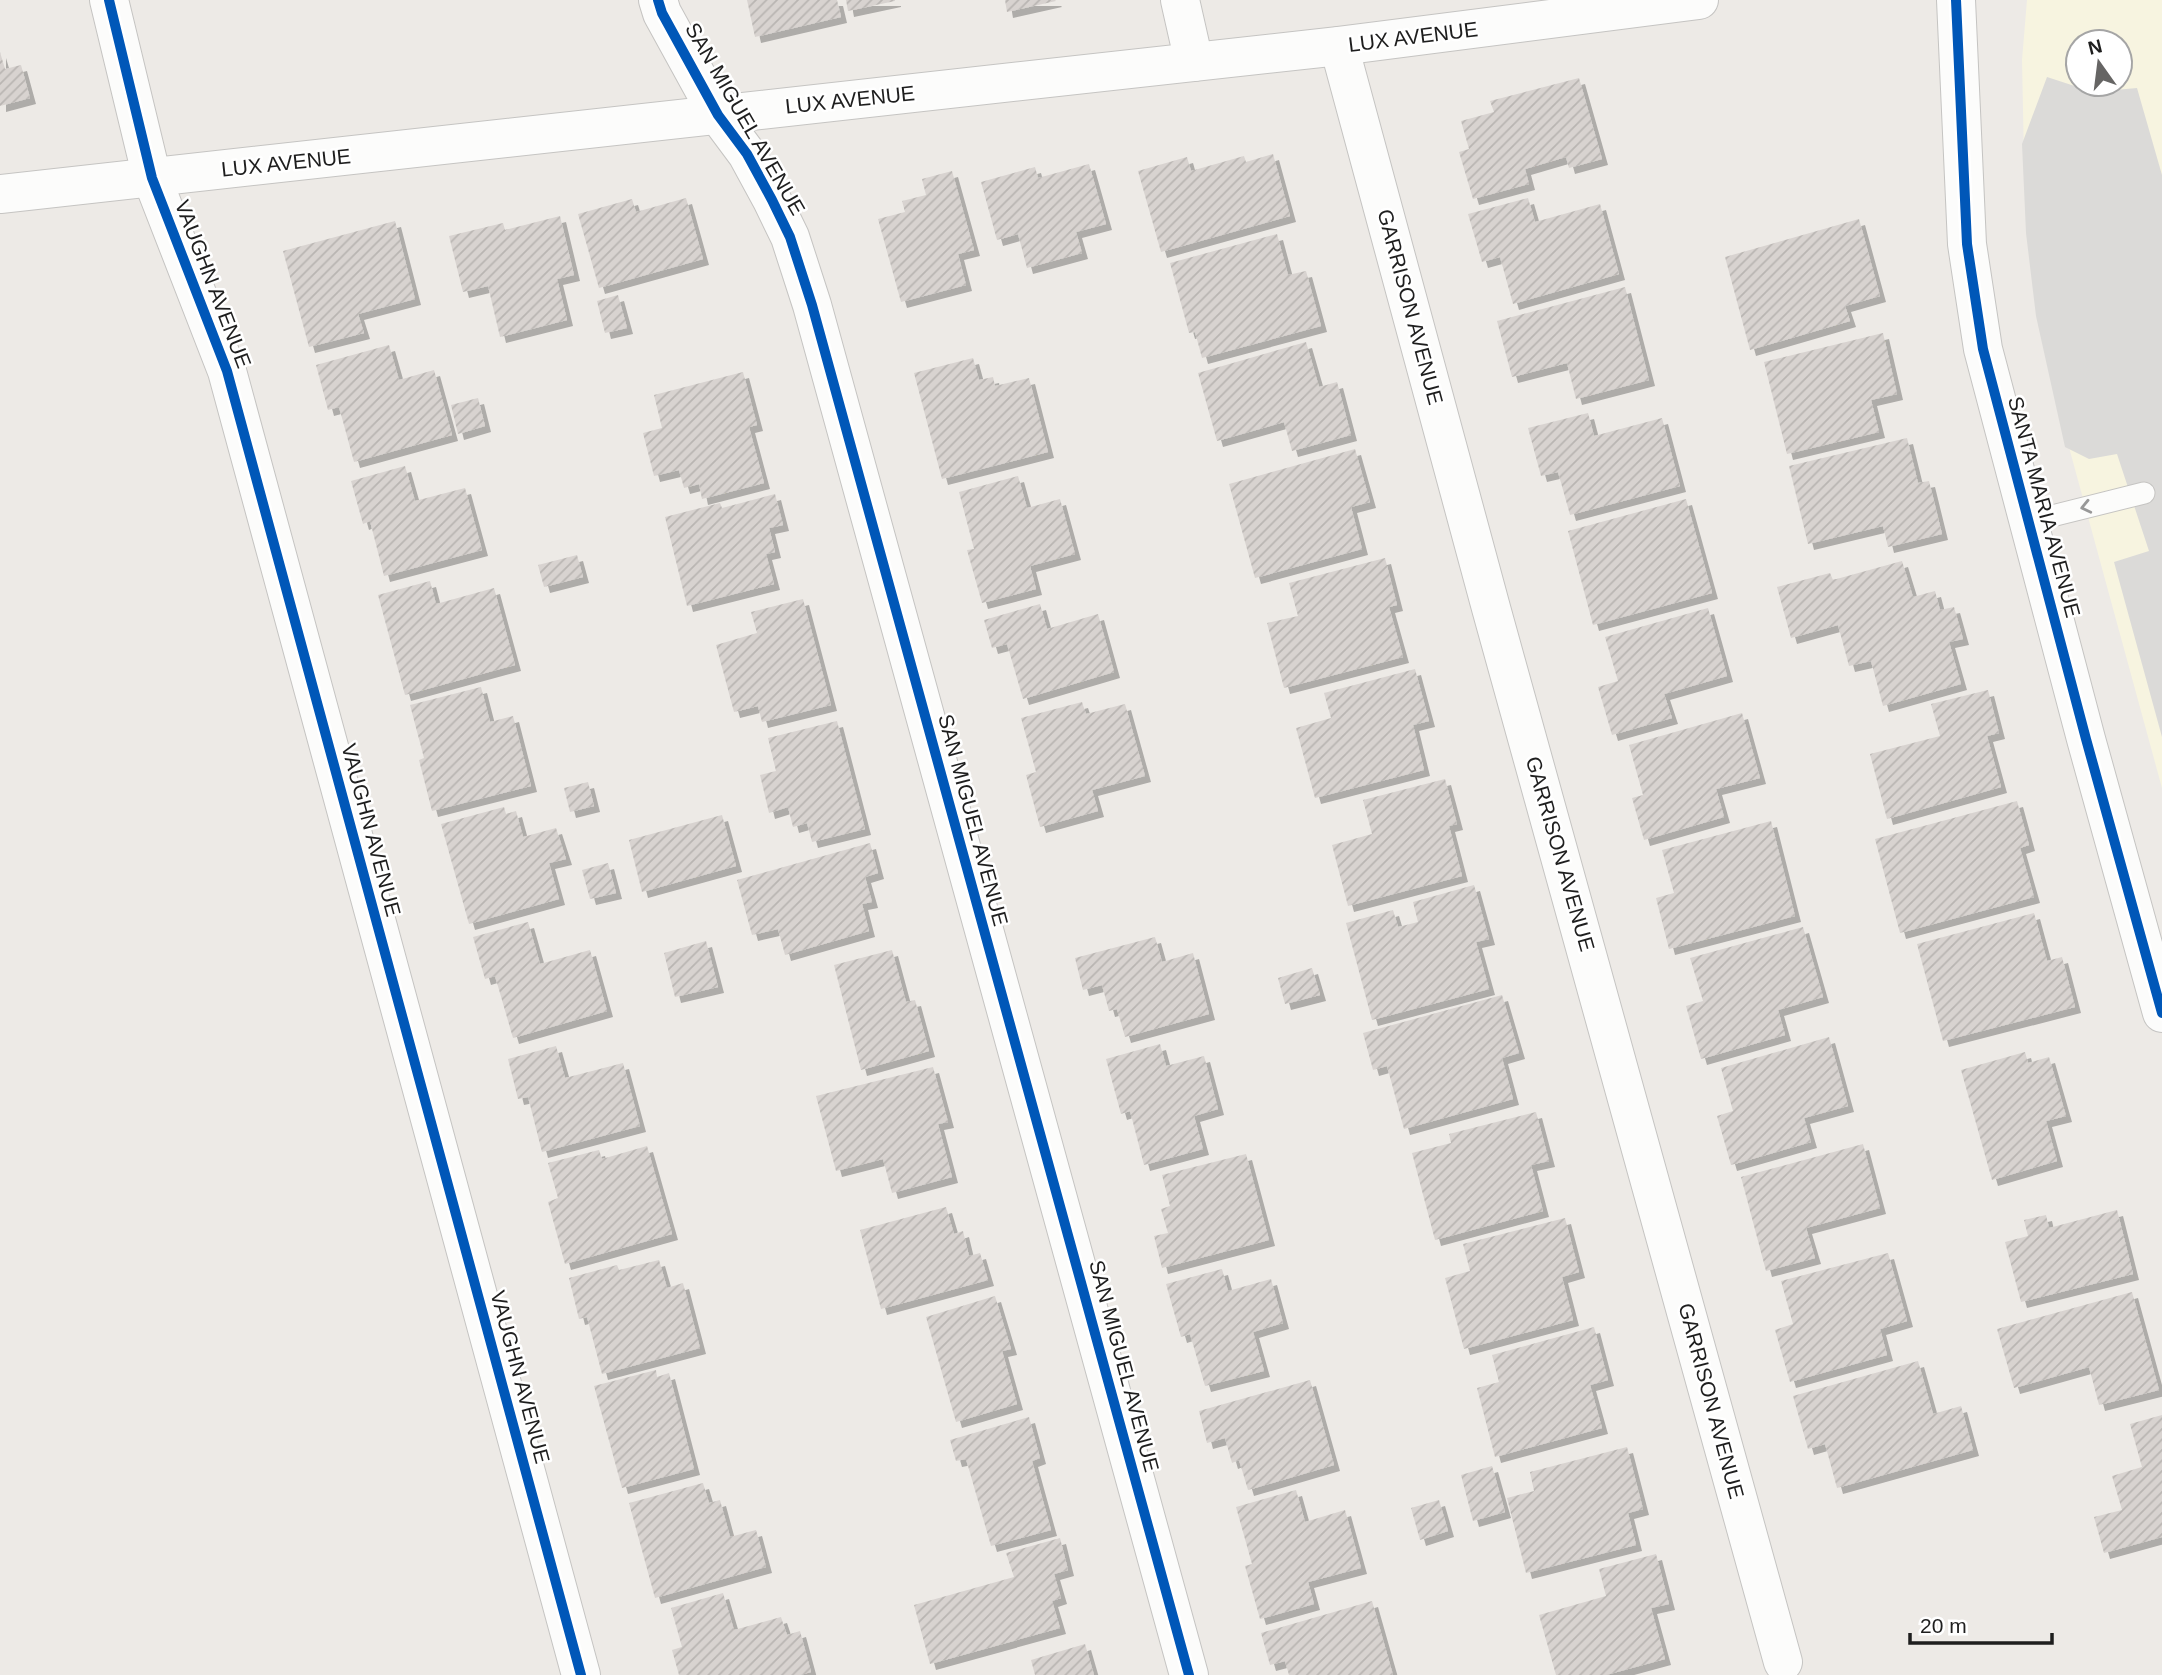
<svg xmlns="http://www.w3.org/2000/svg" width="2162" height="1675" viewBox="0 0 2162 1675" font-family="Helvetica,sans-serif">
	<defs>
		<pattern id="building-hatch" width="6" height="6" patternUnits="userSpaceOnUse" patternTransform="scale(1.75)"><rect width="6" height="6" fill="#d8d3d0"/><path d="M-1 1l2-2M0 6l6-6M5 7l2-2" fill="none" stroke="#b9b5b2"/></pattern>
		<filter id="shadow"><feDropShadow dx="6" dy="6" stdDeviation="0" flood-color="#0004"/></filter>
	</defs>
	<rect width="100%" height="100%" fill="#edeae6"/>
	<!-- education -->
	<path fill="#f7f4e0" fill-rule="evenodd" d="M2027,0H2162V788L2064,429L2024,160L2022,60ZM2078,42H2120V84H2078Z"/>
	<!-- religious -->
	<path fill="#dbdad8" d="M2047,77L2093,92L2137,88L2162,175V737L2114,562L2149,551L2117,454L2089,459L2065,447L2036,316L2026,233L2022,144Z"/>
	<!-- building -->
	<g fill="url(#building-hatch)" filter="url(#shadow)">
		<path d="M747,0H837L841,17L755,37Z"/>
		<path d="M846,0H895V1L848,11Z"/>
		<path d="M1005,0H1055L1056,1L1007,12Z"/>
		<path d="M0,52L5,69L21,65L30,98L0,106Z"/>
		<path d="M1579,78L1602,159L1569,168L1566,157L1525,169L1529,184L1473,199L1459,152L1469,149L1461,121L1494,112L1490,101Z"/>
		<path d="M1273,154L1290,216L1161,252L1138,171L1187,157L1191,171L1244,156L1246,162Z"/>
		<path d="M1089,164L1106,224L1076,232L1082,253L1027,268L1018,234L997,240L981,182L1035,167L1038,178Z"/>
		<path d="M952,171L974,250L958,254L966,285L901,302L878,219L905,212L902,201L926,195L922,179Z"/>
		<path d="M686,198L703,259L599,288L578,214L632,199L636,212Z"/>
		<path d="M1528,198L1535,222L1600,204L1619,274L1513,304L1500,257L1482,262L1468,214Z"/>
		<path d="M560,216L574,275L557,279L567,320L500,337L488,286L463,292L449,236L503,223L505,230Z"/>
		<path d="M1859,219L1880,296L1845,306L1850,321L1750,350L1725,257Z"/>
		<path d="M395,221L415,299L358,314L364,333L309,347L283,251Z"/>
		<path d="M1277,234L1288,275L1306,271L1321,326L1202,358L1195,332L1189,333L1170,263Z"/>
		<path d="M1625,287L1649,380L1576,399L1567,363L1512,377L1497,321Z"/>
		<path d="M618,295L627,328L605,333L597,301Z"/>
		<path d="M1883,333L1897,394L1871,400L1879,432L1787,454L1764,362Z"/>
		<path d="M1306,342L1319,387L1337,382L1351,435L1292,451L1284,422L1217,441L1198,373Z"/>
		<path d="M389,345L399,380L434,370L452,435L354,462L339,407L328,410L316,365Z"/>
		<path d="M973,358L979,380L993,377L995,386L1029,378L1048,452L942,479L914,373Z"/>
		<path d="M743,372L757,425L749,427L764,483L702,499L699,484L684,488L679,470L654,476L643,433L662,428L654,395Z"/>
		<path d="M478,398L485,426L458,434L451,405Z"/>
		<path d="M1588,413L1594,436L1662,418L1680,486L1570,515L1558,472L1541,476L1528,428Z"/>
		<path d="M1907,438L1918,483L1929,481L1942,534L1888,547L1883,526L1808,544L1789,466Z"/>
		<path d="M1355,449L1370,502L1351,507L1362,549L1255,578L1229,484Z"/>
		<path d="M405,466L415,501L465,488L482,550L384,576L370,521L363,524L351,481Z"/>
		<path d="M1018,476L1027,508L1060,499L1075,554L1030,566L1036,589L982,603L967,550L974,549L959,492Z"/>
		<path d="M775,494L783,525L769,528L775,552L766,554L774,584L687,606L665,517L720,503L722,508Z"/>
		<path d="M1686,499L1712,593L1593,625L1568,531Z"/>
		<path d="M577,555L583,577L544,587L538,565Z"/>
		<path d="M1385,558L1397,605L1389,607L1403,657L1284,688L1267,623L1298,616L1289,583Z"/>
		<path d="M1902,561L1913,597L1935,591L1940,610L1954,607L1963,639L1949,642L1961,684L1883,706L1871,661L1849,666L1838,625L1791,638L1777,587L1830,573L1833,580Z"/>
		<path d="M430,581L436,604L494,588L515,665L405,695L378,595Z"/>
		<path d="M803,599L831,705L762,722L758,706L734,712L716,645L757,633L751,612Z"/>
		<path d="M1040,604L1047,629L1098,614L1114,672L1023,699L1007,644L992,648L984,620Z"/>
		<path d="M1708,608L1727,676L1664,694L1672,718L1612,735L1598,687L1618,681L1605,637Z"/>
		<path d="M1415,669L1429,721L1413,725L1424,770L1315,798L1296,728L1331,718L1324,693Z"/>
		<path d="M481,687L490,722L513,716L531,786L432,811L419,760L424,758L410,705Z"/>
		<path d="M1988,690L1999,733L1987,736L2001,787L1887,819L1870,754L1940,736L1931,704Z"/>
		<path d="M1082,702L1086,714L1125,704L1145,776L1092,790L1098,811L1040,827L1026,775L1036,772L1021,718Z"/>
		<path d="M1742,713L1760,778L1716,789L1724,817L1644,840L1632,798L1643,795L1629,745Z"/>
		<path d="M837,721L865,829L812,842L807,823L793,827L788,807L769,813L760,775L776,771L768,738Z"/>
		<path d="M1445,779L1457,824L1449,826L1462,876L1348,906L1332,845L1372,834L1363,800Z"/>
		<path d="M588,782L594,806L570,812L564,788Z"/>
		<path d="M2017,801L2029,845L2020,848L2034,897L1900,933L1875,839Z"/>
		<path d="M504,807L506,814L516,811L523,837L556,828L566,859L549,863L559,899L469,924L441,824Z"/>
		<path d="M722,815L736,866L642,892L629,840Z"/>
		<path d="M1771,821L1795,916L1669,949L1656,898L1674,893L1662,850Z"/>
		<path d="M870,843L878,873L865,877L872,902L862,904L869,931L785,955L778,929L752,935L737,880Z"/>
		<path d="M608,863L616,893L590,899L582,870Z"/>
		<path d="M1474,885L1489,939L1476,942L1489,989L1372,1020L1346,923L1393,910L1398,927L1418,922L1413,902Z"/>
		<path d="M2034,913L2047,961L2062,957L2075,1007L1943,1041L1917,944Z"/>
		<path d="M528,922L540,964L590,950L607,1011L513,1038L495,976L485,979L473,937Z"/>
		<path d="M1803,927L1823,997L1778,1010L1785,1035L1701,1059L1686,1006L1703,1001L1690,958Z"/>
		<path d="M1155,937L1162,962L1193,953L1209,1014L1125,1037L1117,1009L1109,1011L1102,985L1083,990L1075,958Z"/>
		<path d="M706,941L718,987L675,997L664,953Z"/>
		<path d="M892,950L906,1002L915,1000L929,1051L861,1070L834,965Z"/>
		<path d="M1312,968L1320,995L1285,1004L1278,978Z"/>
		<path d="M1502,995L1519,1053L1502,1058L1513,1099L1404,1129L1387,1066L1373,1070L1363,1033Z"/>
		<path d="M1829,1037L1848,1106L1804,1118L1811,1142L1731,1165L1717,1116L1733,1111L1721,1068Z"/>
		<path d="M1160,1044L1166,1066L1204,1056L1218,1109L1194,1116L1203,1149L1144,1165L1130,1111L1121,1114L1106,1059Z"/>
		<path d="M556,1046L565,1078L623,1063L640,1126L542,1152L528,1097L518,1099L508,1059Z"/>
		<path d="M2025,1052L2028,1063L2049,1057L2066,1116L2046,1121L2057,1161L1992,1180L1961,1070Z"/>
		<path d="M933,1067L948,1122L938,1124L952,1177L892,1193L883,1159L836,1171L816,1096Z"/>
		<path d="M1536,1112L1549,1161L1531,1165L1543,1211L1435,1240L1412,1153L1451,1143L1449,1134Z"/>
		<path d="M1863,1144L1880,1208L1806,1228L1815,1258L1766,1271L1741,1177Z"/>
		<path d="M647,1146L672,1234L565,1264L548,1202L558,1198L548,1163L599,1150L602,1159Z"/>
		<path d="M1246,1154L1269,1240L1162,1268L1154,1236L1168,1233L1161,1209L1170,1206L1162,1175Z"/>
		<path d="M946,1207L954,1234L963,1231L969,1256L980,1253L988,1280L881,1309L860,1230Z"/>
		<path d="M2117,1210L2133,1274L2021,1302L2005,1242L2028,1236L2024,1220L2046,1215L2049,1228Z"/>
		<path d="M1565,1218L1579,1272L1562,1277L1573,1320L1464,1349L1445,1278L1470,1271L1463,1244Z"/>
		<path d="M1888,1253L1907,1321L1880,1329L1887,1355L1790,1382L1775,1330L1793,1324L1781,1281Z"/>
		<path d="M659,1260L667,1288L683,1283L700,1348L602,1374L587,1317L579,1319L569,1278L617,1265L619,1270Z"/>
		<path d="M1222,1269L1228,1291L1271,1279L1283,1323L1253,1332L1264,1371L1205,1386L1190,1334L1181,1337L1166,1284Z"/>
		<path d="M2132,1292L2159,1390L2099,1405L2089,1367L2014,1388L1997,1329Z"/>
		<path d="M995,1296L1011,1349L1002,1351L1017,1404L956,1422L926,1317Z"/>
		<path d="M1594,1327L1608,1380L1590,1385L1602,1428L1495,1457L1477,1388L1499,1382L1492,1355Z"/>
		<path d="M1918,1361L1933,1414L1961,1406L1973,1450L1837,1488L1825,1444L1808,1449L1793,1396Z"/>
		<path d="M656,1370L657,1377L669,1373L694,1469L622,1488L594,1386Z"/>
		<path d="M1310,1380L1334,1465L1248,1490L1239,1460L1232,1463L1225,1438L1207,1443L1199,1411Z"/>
		<path d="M2162,1415V1537L2104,1553L2094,1517L2122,1510L2112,1476L2142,1467L2130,1424Z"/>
		<path d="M1029,1417L1040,1458L1032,1461L1051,1530L991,1546L966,1459L956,1461L950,1440Z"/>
		<path d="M1627,1447L1643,1509L1628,1513L1636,1545L1526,1573L1507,1498L1534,1491L1530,1472Z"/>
		<path d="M1492,1466L1505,1512L1473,1521L1461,1475Z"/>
		<path d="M703,1483L709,1503L720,1500L730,1537L756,1530L766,1567L655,1598L629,1503Z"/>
		<path d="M1296,1490L1305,1522L1345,1510L1361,1568L1308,1582L1314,1604L1260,1619L1245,1566L1252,1564L1236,1507Z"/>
		<path d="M1439,1500L1448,1531L1420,1540L1411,1508Z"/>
		<path d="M1060,1538L1068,1570L1054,1574L1061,1598L1052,1601L1060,1628L930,1664L914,1605L1014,1577L1006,1553Z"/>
		<path d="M1656,1554L1669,1604L1651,1608L1665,1659L1606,1675H1556L1539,1615L1606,1596L1599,1569Z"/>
		<path d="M723,1593L734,1630L781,1617L787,1635L800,1631L811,1672L800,1675H679L672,1650L682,1647L671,1608Z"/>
		<path d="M1372,1601L1393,1675H1289L1285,1661L1270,1665L1261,1633Z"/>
		<path d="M1085,1644L1094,1675H1035L1031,1660Z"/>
	</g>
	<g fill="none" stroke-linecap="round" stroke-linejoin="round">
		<!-- service casing -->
		<g stroke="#c5c4c2" stroke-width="23">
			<path id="service" d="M2028,522L2144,493"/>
		</g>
		<!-- minor casing -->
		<g stroke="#c5c4c2" stroke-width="40">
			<g id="minor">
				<path d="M109,0L152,178L227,371L581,1675"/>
				<path d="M658,0L662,13L718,115L747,154L772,200L790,237L812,305L1189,1675"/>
				<path d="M1180,0L1194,62"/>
				<path d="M1956,0L1967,244L1983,349L2086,739L2162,1013"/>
				<path d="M1339,46L1491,608L1783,1662"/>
				<path d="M0,194L1339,46L1699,0"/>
			</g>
		</g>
		<!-- service -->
		<use href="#service" stroke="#fcfcfb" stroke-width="21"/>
		<!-- minor -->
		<use href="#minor" stroke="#fcfcfb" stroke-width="38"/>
		<!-- cycleway casing -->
		<g stroke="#fff" stroke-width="15">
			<g id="cycleway">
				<path d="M109,0L152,178L227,371L581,1675"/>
				<path d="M658,0L662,13L718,115L747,154L772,200L790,237L812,305L1189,1675"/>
				<path d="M1956,0L1967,244L1983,349L2086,739L2162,1013"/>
			</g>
		</g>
		<!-- cycleway -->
		<use href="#cycleway" stroke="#0057b8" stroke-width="10"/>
	</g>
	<!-- one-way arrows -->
	<defs><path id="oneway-chevron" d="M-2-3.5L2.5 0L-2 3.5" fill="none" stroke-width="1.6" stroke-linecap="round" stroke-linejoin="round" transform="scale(1.75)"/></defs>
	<use stroke="#989898" href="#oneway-chevron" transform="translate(2086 507) rotate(167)"/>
	<g text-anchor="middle" stroke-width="5" stroke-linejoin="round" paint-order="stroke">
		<!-- street labels -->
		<g font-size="21" fill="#1e1e1e" stroke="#fff">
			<text transform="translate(1413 37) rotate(-7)" y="7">LUX AVENUE</text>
			<text transform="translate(850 100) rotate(-6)" y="7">LUX AVENUE</text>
			<text transform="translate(745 119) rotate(60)" y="7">SAN MIGUEL AVENUE</text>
			<text transform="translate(286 163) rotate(-6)" y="7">LUX AVENUE</text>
			<text transform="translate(213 284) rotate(69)" y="7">VAUGHN AVENUE</text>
			<text transform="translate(1410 307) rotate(75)" y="7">GARRISON AVENUE</text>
			<text transform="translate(2044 507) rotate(75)" y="7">SANTA MARIA AVENUE</text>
			<text transform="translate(973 820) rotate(75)" y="7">SAN MIGUEL AVENUE</text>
			<text transform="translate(371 830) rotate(75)" y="7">VAUGHN AVENUE</text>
			<text transform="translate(1560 854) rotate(74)" y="7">GARRISON AVENUE</text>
			<text transform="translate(1124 1366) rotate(75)" y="7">SAN MIGUEL AVENUE</text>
			<text transform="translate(520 1377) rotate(75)" y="7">VAUGHN AVENUE</text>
			<text transform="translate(1711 1401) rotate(75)" y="7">GARRISON AVENUE</text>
		</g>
	</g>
	<!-- north arrow -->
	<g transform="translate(2099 63) rotate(346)"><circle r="33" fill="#ffffff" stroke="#a5a5a5" stroke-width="2"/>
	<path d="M0-5L12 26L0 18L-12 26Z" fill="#666564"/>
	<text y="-10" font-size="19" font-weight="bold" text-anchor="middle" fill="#1e1e1e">N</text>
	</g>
	<!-- scale -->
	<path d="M1910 1633v10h142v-10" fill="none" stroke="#1e1e1e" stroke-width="3.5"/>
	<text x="1920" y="1633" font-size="21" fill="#1e1e1e" stroke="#ffffff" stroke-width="5" paint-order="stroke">20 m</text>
</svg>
